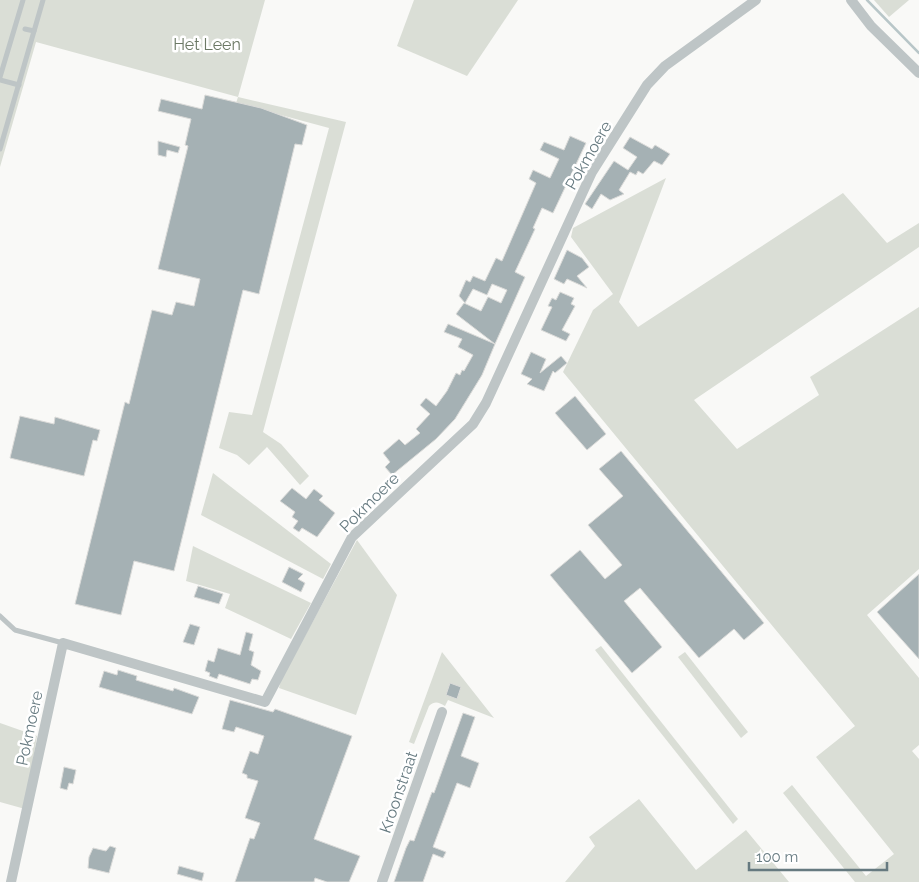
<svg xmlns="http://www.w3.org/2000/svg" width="919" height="882" viewBox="0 0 919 882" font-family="Raleway,sans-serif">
	<rect width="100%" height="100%" fill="#f9f9f7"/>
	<!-- green -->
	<g fill="#daded6">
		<path d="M0,0H265L238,97L346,122L263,432L281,444L309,476L300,485L267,447L249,465L237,455L219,448L229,412L252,415L329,128L236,103L238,97L36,42L0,167Z"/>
		<path d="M414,0H518L467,76L397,46Z"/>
		<path d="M874,0H909L889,17Z"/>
		<path d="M666,178L619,302L638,327L843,193L887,243L919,223V247L694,400L737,449L819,395L810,377L919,307V569L867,615L919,678V745L912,751L919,759V882H855L783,793L792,785L866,876L894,854L816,757L855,726L563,372L593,310L613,294L571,237L573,228Z"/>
		<path d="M213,473L331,564L323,579L201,515Z"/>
		<path d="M357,540L397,595L356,715L279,688L281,680Z"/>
		<path d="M193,546L311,603L291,639L225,608L230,594L186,581Z"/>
		<path d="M601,646L738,819L733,824L595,650Z"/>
		<path d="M442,652L494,718L448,700L445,706C438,702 435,701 429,706L414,744L409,742Z"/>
		<path d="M685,652L748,732L741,738L678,657Z"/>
		<path d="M0,723L37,736L25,809L0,802Z"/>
		<path d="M639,799L696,870L746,830L789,882H565L595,846L589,837Z"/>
	</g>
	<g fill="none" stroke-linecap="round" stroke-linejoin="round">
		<!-- stream -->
		<path stroke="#b8c6c8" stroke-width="2.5" d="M867,0L919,53"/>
	</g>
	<!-- building -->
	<g fill="#a5b1b4" stroke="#dbdbd9">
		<path d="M205,95L261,108L307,125L302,145L295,144L259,294L243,290L174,571L134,561L121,615L75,604L125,402L129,404L152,310L172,315L176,302L194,306L200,279L158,269L188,146L185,145L191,119L158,111L161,99L202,109Z"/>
		<path d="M570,136L586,143L553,213L542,208L533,228L535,229L515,272L525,277L495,344L456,314L464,303L481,311L488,297L501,303L507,290L492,284L487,295L473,289L465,303L459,296L466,280L470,282L473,276L485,281L496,258L502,261L536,183L529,179L533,170L550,178L559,159L540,150L544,142L564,150Z"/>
		<path d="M630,137L652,149L655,145L670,154L662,165L654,161L643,174L638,171L636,175L630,172L619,190L624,194L610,200L601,194L592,209L585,204L614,161L628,170L637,157L623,148Z"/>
		<path d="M158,141L180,147L178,153L167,150L166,157L158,155Z"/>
		<path d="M567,250L582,258L589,267L577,276L587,288L567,279L564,284L554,279Z"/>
		<path d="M560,292L574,298L571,304L575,306L562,330L570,334L566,341L541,330L552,307L548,306L552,298L556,300Z"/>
		<path d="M448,324L495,344L482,375L455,419L436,439L392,475L385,467L390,462L383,453L399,439L405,445L420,433L416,429L430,414L420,405L426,398L436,406L447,391L456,373L460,375L462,370L464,371L473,355L458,347L462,339L444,332Z"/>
		<path d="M531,352L546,359L540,373L561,356L567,363L555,373L553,371L544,391L527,384L532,379L521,374Z"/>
		<path d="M575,396L606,434L587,450L555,413Z"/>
		<path d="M20,416L54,424L55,417L100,430L97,441L93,440L84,476L10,458Z"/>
		<path d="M621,451L764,623L744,640L734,629L699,658L640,588L624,601L662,647L632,673L550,575L580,550L605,579L622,565L588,525L623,496L599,469Z"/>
		<path d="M292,488L306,499L314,489L323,496L319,500L335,513L317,537L302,528L299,532L293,528L298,521L292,517L295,512L280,501Z"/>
		<path d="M289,567L303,574L298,579L305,583L301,592L282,582Z"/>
		<path d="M919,574V659L877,612Z"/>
		<path d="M198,586L223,594L219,604L194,597Z"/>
		<path d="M190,624L200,627L194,645L183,642Z"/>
		<path d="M246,632L253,634L249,650L254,652L251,665L261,671L258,680L252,679L250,684L219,674L217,679L209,676L210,673L205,671L208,660L214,662L218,648L240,655Z"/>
		<path d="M118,670L137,676L136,680L173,691L174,688L199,697L192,714L99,687L104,671L117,675Z"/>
		<path d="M450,683L461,687L457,699L446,695Z"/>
		<path d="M230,700L273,712L275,709L352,736L314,839L360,856L349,882H327L315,878L314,882H235L250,838L254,839L260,823L245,818L258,781L247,778V775L242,773L250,751L258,754L264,736L236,727L234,732L222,729Z"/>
		<path d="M463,713L475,717L461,756L479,763L470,788L457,783L433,847L446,852L443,858L433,854L423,882H394L406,848L410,840L414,841L432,792L434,793Z"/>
		<path d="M64,767L76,770L73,784L69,783L67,790L60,788Z"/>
		<path d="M110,846L116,848L109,873L88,868L89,857L93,848L106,851Z"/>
		<path d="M179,866L204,873L202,881L177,874Z"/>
	</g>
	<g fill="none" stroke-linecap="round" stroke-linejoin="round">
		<!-- lane -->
		<g stroke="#bec5c6" stroke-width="5">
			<path d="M25,29L34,31"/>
			<path d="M0,77L23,0"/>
			<path d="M0,80L19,85"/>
			<path d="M0,149L43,0"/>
			<path d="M0,616L15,630L63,643"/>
		</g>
		<!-- street -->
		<g stroke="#bec5c6" stroke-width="10">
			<path d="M851,0L871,26L919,73"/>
			<path d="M11,882L63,643L265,702L352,537L473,424L486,403L592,172L647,85L665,66L756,0"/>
			<path d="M382,882L442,712"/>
		</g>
	</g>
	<g text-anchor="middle" stroke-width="5" stroke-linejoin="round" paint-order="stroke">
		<!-- park labels -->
		<g font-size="16" fill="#6c7965" stroke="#fff">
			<text x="207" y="50">Het Leen</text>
		</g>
		<!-- street labels -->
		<g font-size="16" fill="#667a80" stroke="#fff">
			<text transform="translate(588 155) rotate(-60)" y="6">Pokmoere</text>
			<text transform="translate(369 502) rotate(-45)" y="6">Pokmoere</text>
			<text transform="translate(29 728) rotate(-78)" y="6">Pokmoere</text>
			<text transform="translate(398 792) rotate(-71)" y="6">Kroonstraat</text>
		</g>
	</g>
	<!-- scale -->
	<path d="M749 862v8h138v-8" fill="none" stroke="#667a80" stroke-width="2.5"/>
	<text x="756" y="862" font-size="15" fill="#667a80" stroke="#ffffff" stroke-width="4" paint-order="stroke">100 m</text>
</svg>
